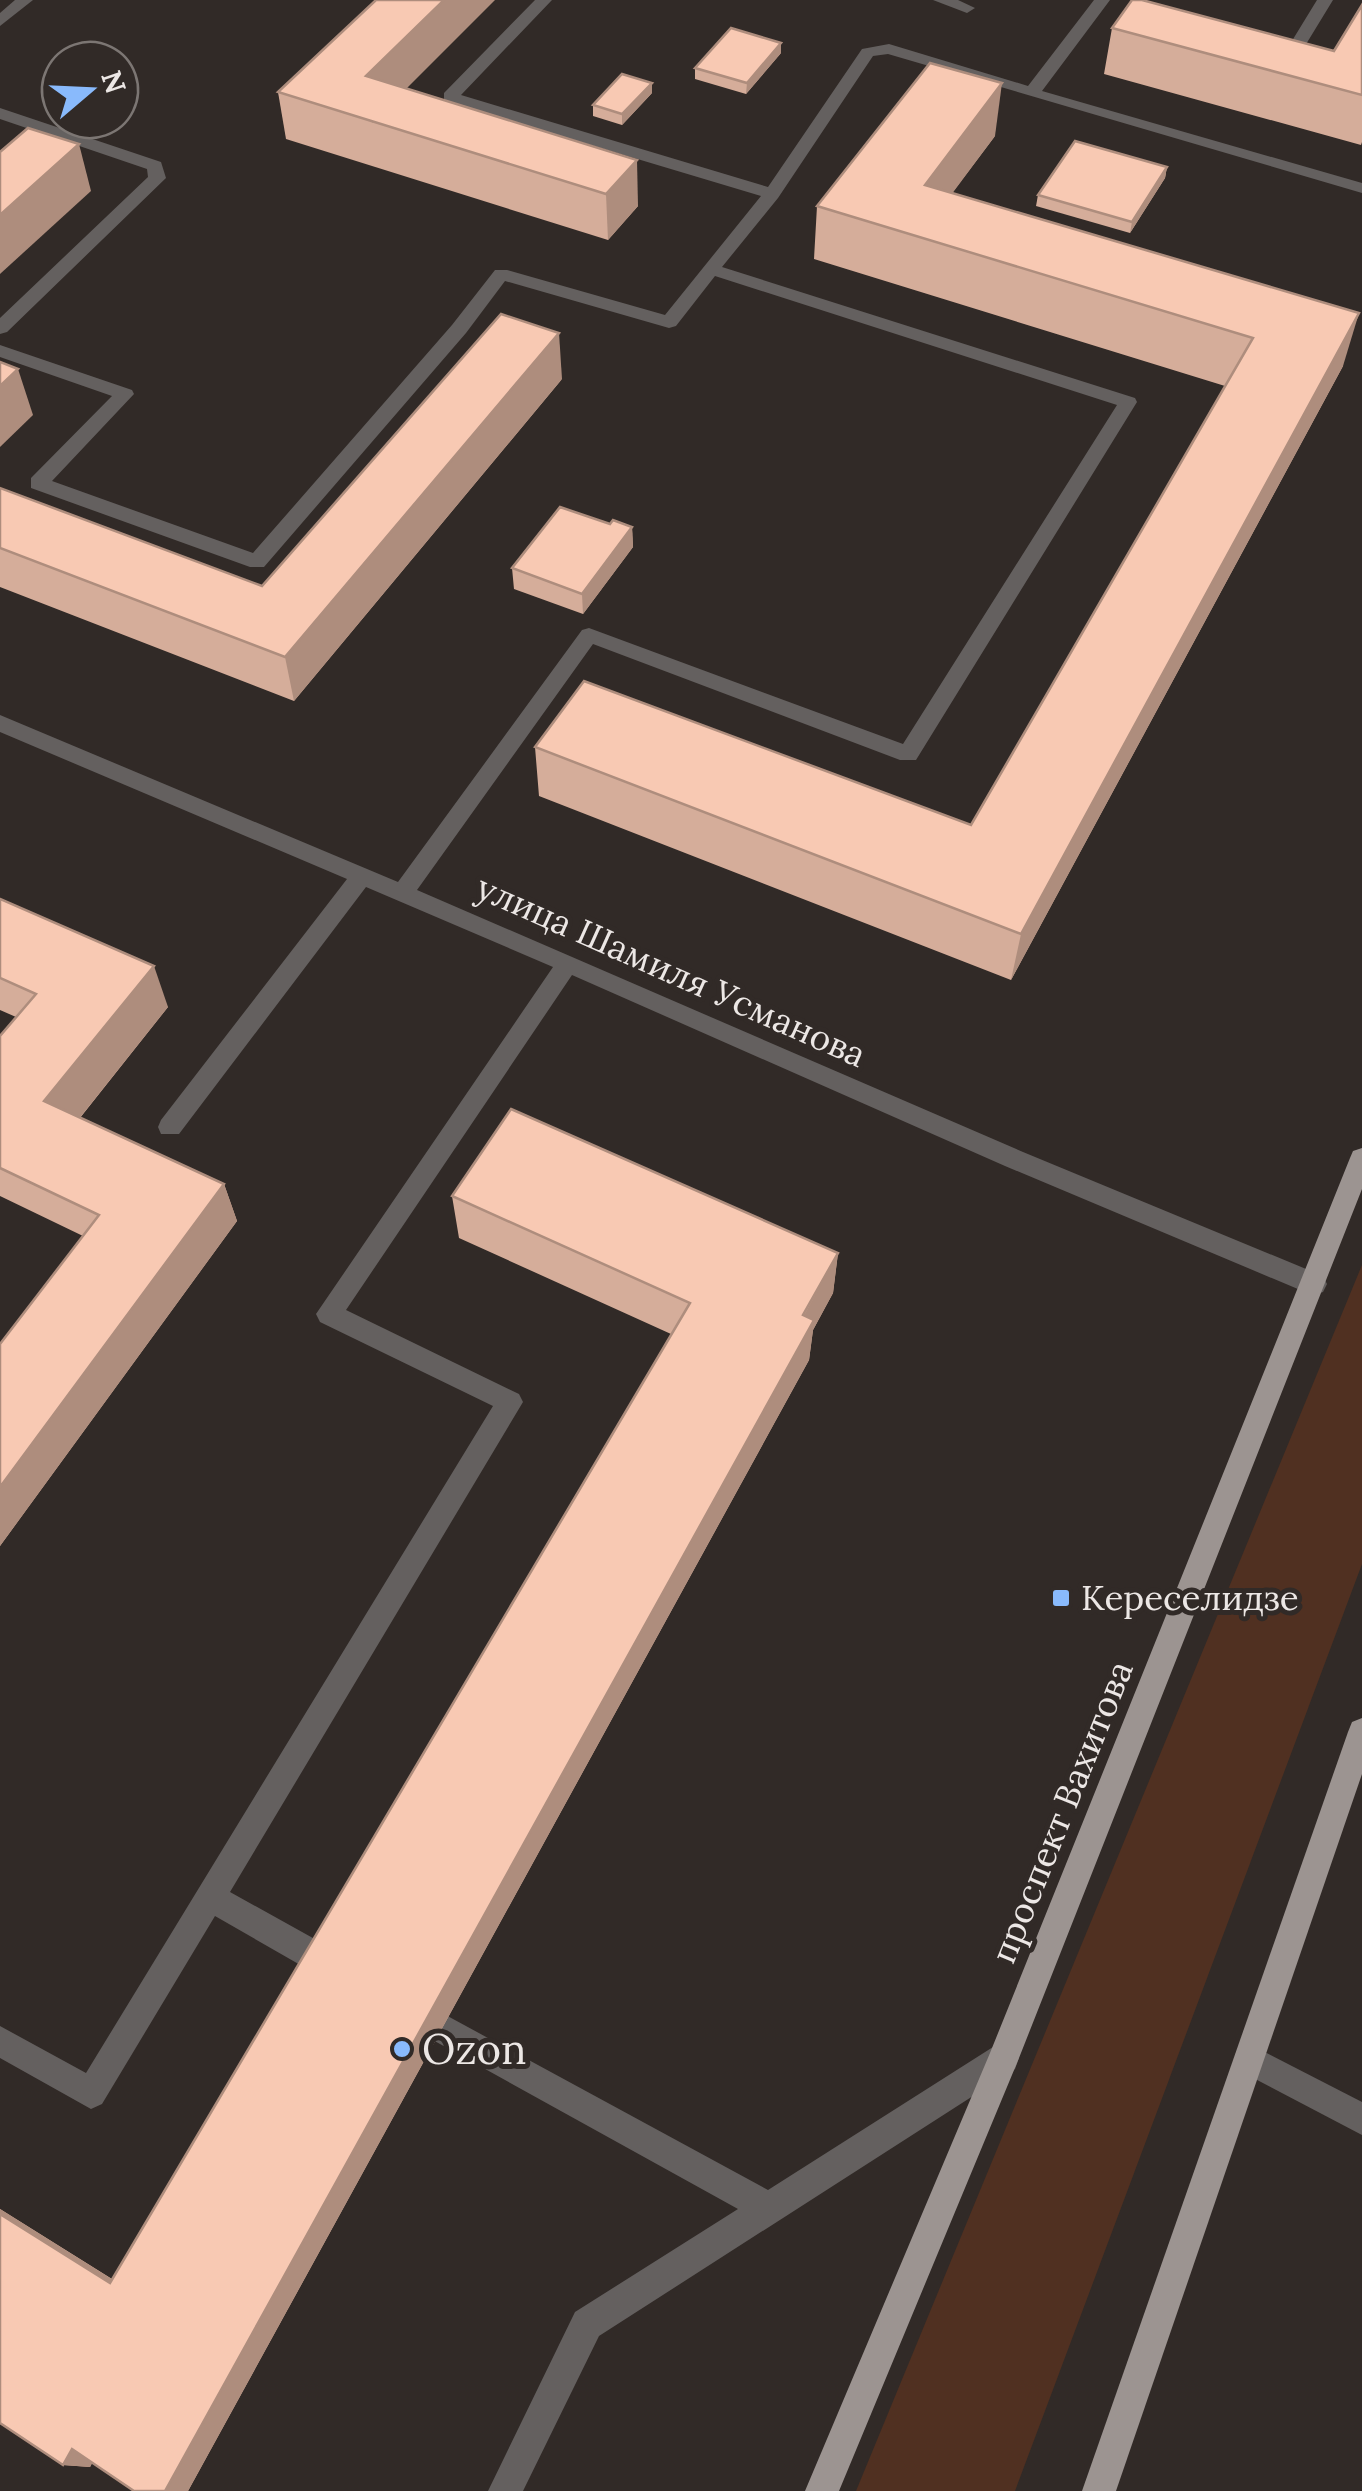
<svg xmlns="http://www.w3.org/2000/svg" width="1362" height="2491" viewBox="0 0 1362 2491" font-family="Lora,serif">
	<rect width="100%" height="100%" fill="#312a27"/>
	<!-- green -->
	<path fill="#503021" d="M1362,1265V1564L1015,2491H856Z"/>
	<g fill="none" stroke-linecap="round" stroke-linejoin="round">
		<!-- minor -->
		<g fill="#64605f" fill-rule="evenodd">
			<path d="M15,0H33L0,26V13Z"/>
			<path d="M535,0H552L461,95L768,187L862,49L889,44L1028,86L1094,0H1110L1042,91L1362,183V193L888,54L873,56L778,198L722,267L1135,398L1137,402L916,760H900L593,644L417,890L1023,1152L1323,1276L1327,1284L1323,1292L1314,1295L1305,1292L1005,1166L572,975L346,1310L519,1394L523,1402L230,1892L338,1952L342,1963L338,1974L327,1978L316,1974L215,1916L102,2104L91,2109L0,2058V2026L86,2073L493,1406L320,1322L316,1314L553,967L366,887L179,1134H161L158,1127L161,1120L347,879L0,732V715L398,882L582,630L589,628L903,744L1117,405L715,276L676,326L669,328L505,281L466,333L264,567H250L31,488V478L112,396L0,357V345L132,390L134,394L52,481L253,553L452,325L495,270H507L665,315L761,196L444,101V93Z"/>
			<path d="M933,0H958L975,8L967,13Z"/>
			<path d="M1317,0H1333L1297,59L1267,53V47L1287,49Z"/>
			<path d="M0,108L161,162L166,178L7,332L0,334V318L148,177L147,169L0,119Z"/>
			<path d="M442,2013L768,2190L993,2047L1004,2043L1015,2047L1019,2058L1015,2069L599,2336L523,2491H488L575,2312L738,2209L431,2039L427,2028L431,2017Z"/>
			<path d="M1249,2044L1362,2102V2135L1238,2070L1234,2059L1238,2048Z"/>
		</g>
		<!-- major -->
		<g fill="#9c9491" fill-rule="evenodd">
			<path d="M1362,1148V1189L1019,2058L839,2491H805L990,2053L1350,1158L1353,1151Z"/>
			<path d="M1362,1718V1774L1116,2491H1082L1348,1732L1352,1722Z"/>
		</g>
	</g>
	<!-- wall -->
	<g fill="#d5ad9a">
		<path d="M1362,5V142L1361,145L1104,74L1112,28L1334,51Z"/>
		<path d="M781,53L746,94L695,79V68Z"/>
		<path d="M406,89L638,206L608,240L286,139L278,92Z"/>
		<path d="M652,93L622,125L593,116V105Z"/>
		<path d="M995,136L952,193L1343,366L1011,980L539,796L535,747L971,825L1225,386L814,259L817,206Z"/>
		<path d="M1167,167L1165,178L1130,233L1036,206L1038,195Z"/>
		<path d="M562,379L294,701L0,587V488L262,586Z"/>
		<path d="M610,524L632,527L633,547L583,614L514,589L512,568Z"/>
		<path d="M0,899L168,1007L80,1118L224,1184L237,1221L0,1546V1344L83,1236L0,1196V1036L16,1017L0,1010Z"/>
		<path d="M452,1196L838,1253L833,1293L813,1330L809,1360L188,2491H134L92,2463L90,2467L63,2465L0,2423V2209L112,2279L671,1334L459,1238Z"/>
	</g>
	<!-- shaded-wall -->
	<g fill="#ae8d7d">
		<path d="M444,0H495L372,123L366,76Z"/>
		<path d="M781,43V53L746,94L747,83Z"/>
		<path d="M652,83V93L622,125V114Z"/>
		<path d="M1002,83L995,136L919,238L925,185Z"/>
		<path d="M79,144L91,191L0,274V215Z"/>
		<path d="M637,160L638,206L608,240L606,194Z"/>
		<path d="M1167,167L1165,178L1130,233L1132,222Z"/>
		<path d="M1359,313L1343,366L1011,980L1021,934Z"/>
		<path d="M559,333L562,379L294,701L285,657Z"/>
		<path d="M18,369L33,415L0,447V386Z"/>
		<path d="M632,527L633,547L583,614L582,594Z"/>
		<path d="M154,966L168,1007L62,1140L44,1101Z"/>
		<path d="M224,1184L237,1221L0,1546V1487Z"/>
		<path d="M838,1253L833,1293L813,1330L809,1360L188,2491H165Z"/>
		<path d="M0,2209L134,2293L110,2283L0,2214Z"/>
		<path d="M72,2449L98,2452L90,2467L63,2465Z"/>
	</g>
	<!-- building -->
	<g fill="#f8c9b3" stroke="#ae8d7d" stroke-width="2.5">
		<path d="M376,0H444L366,76L637,160L606,194L278,92Z"/>
		<path d="M1132,0H1142L1334,51L1362,5V95L1112,28Z"/>
		<path d="M731,28L781,43L747,83L695,68Z"/>
		<path d="M930,63L1002,83L925,185L1359,313L1021,934L535,747L584,681L971,825L1253,338L817,206Z"/>
		<path d="M622,74L652,83L622,114L593,105Z"/>
		<path d="M28,128L79,144L0,215V152Z"/>
		<path d="M1075,141L1167,167L1132,222L1038,195Z"/>
		<path d="M501,314L559,333L285,657L0,548V488L262,586Z"/>
		<path d="M0,362L18,369L0,386Z"/>
		<path d="M560,507L610,524L613,520L632,527L582,594L512,568Z"/>
		<path d="M0,899L154,966L44,1101L224,1184L0,1487V1344L99,1215L0,1168V1036L36,994L0,978Z"/>
		<path d="M511,1109L838,1253L803,1315L814,1320L165,2491H134L72,2449L63,2465L0,2423V2214L110,2283L690,1303L452,1196Z"/>
	</g>
	<!-- markers -->
	<g fill="#89bafc" stroke="#312a27" stroke-width="4">
		<rect x="1051" y="1588" width="20" height="20" rx="5"/>
		<circle cx="402" cy="2049" r="10"/>
	</g>
	<g text-anchor="middle" stroke-width="10" stroke-linejoin="round" paint-order="stroke">
		<!-- street labels -->
		<g font-size="35" fill="#ece7e5" stroke="#312a27">
			<text transform="translate(671 971) rotate(24)" y="12">улица Шамиля Усманова</text>
			<text transform="translate(1062 1812) rotate(-68)" y="12">проспект Вахитова</text>
		</g>
		<!-- poi labels -->
		<g font-size="35" fill="#ece7e5" stroke="#312a27" text-anchor="start">
			<text x="1081" y="1610">Кереселидзе</text>
		</g>
		<!-- near-poi labels -->
		<g font-size="42" fill="#ece7e5" stroke="#312a27" text-anchor="start">
			<text x="422" y="2064">Ozon</text>
		</g>
	</g>
	<!-- north arrow -->
	<g transform="translate(90 90) rotate(71)"><circle r="48" fill="#312a27" stroke="#7c7673" stroke-width="2.5"/>
	<path d="M0-8L18 38L0 25L-18 38Z" fill="#89bafc"/>
	<text y="-15" font-size="28" font-weight="bold" text-anchor="middle" fill="#ece7e5">N</text>
	</g>
</svg>
